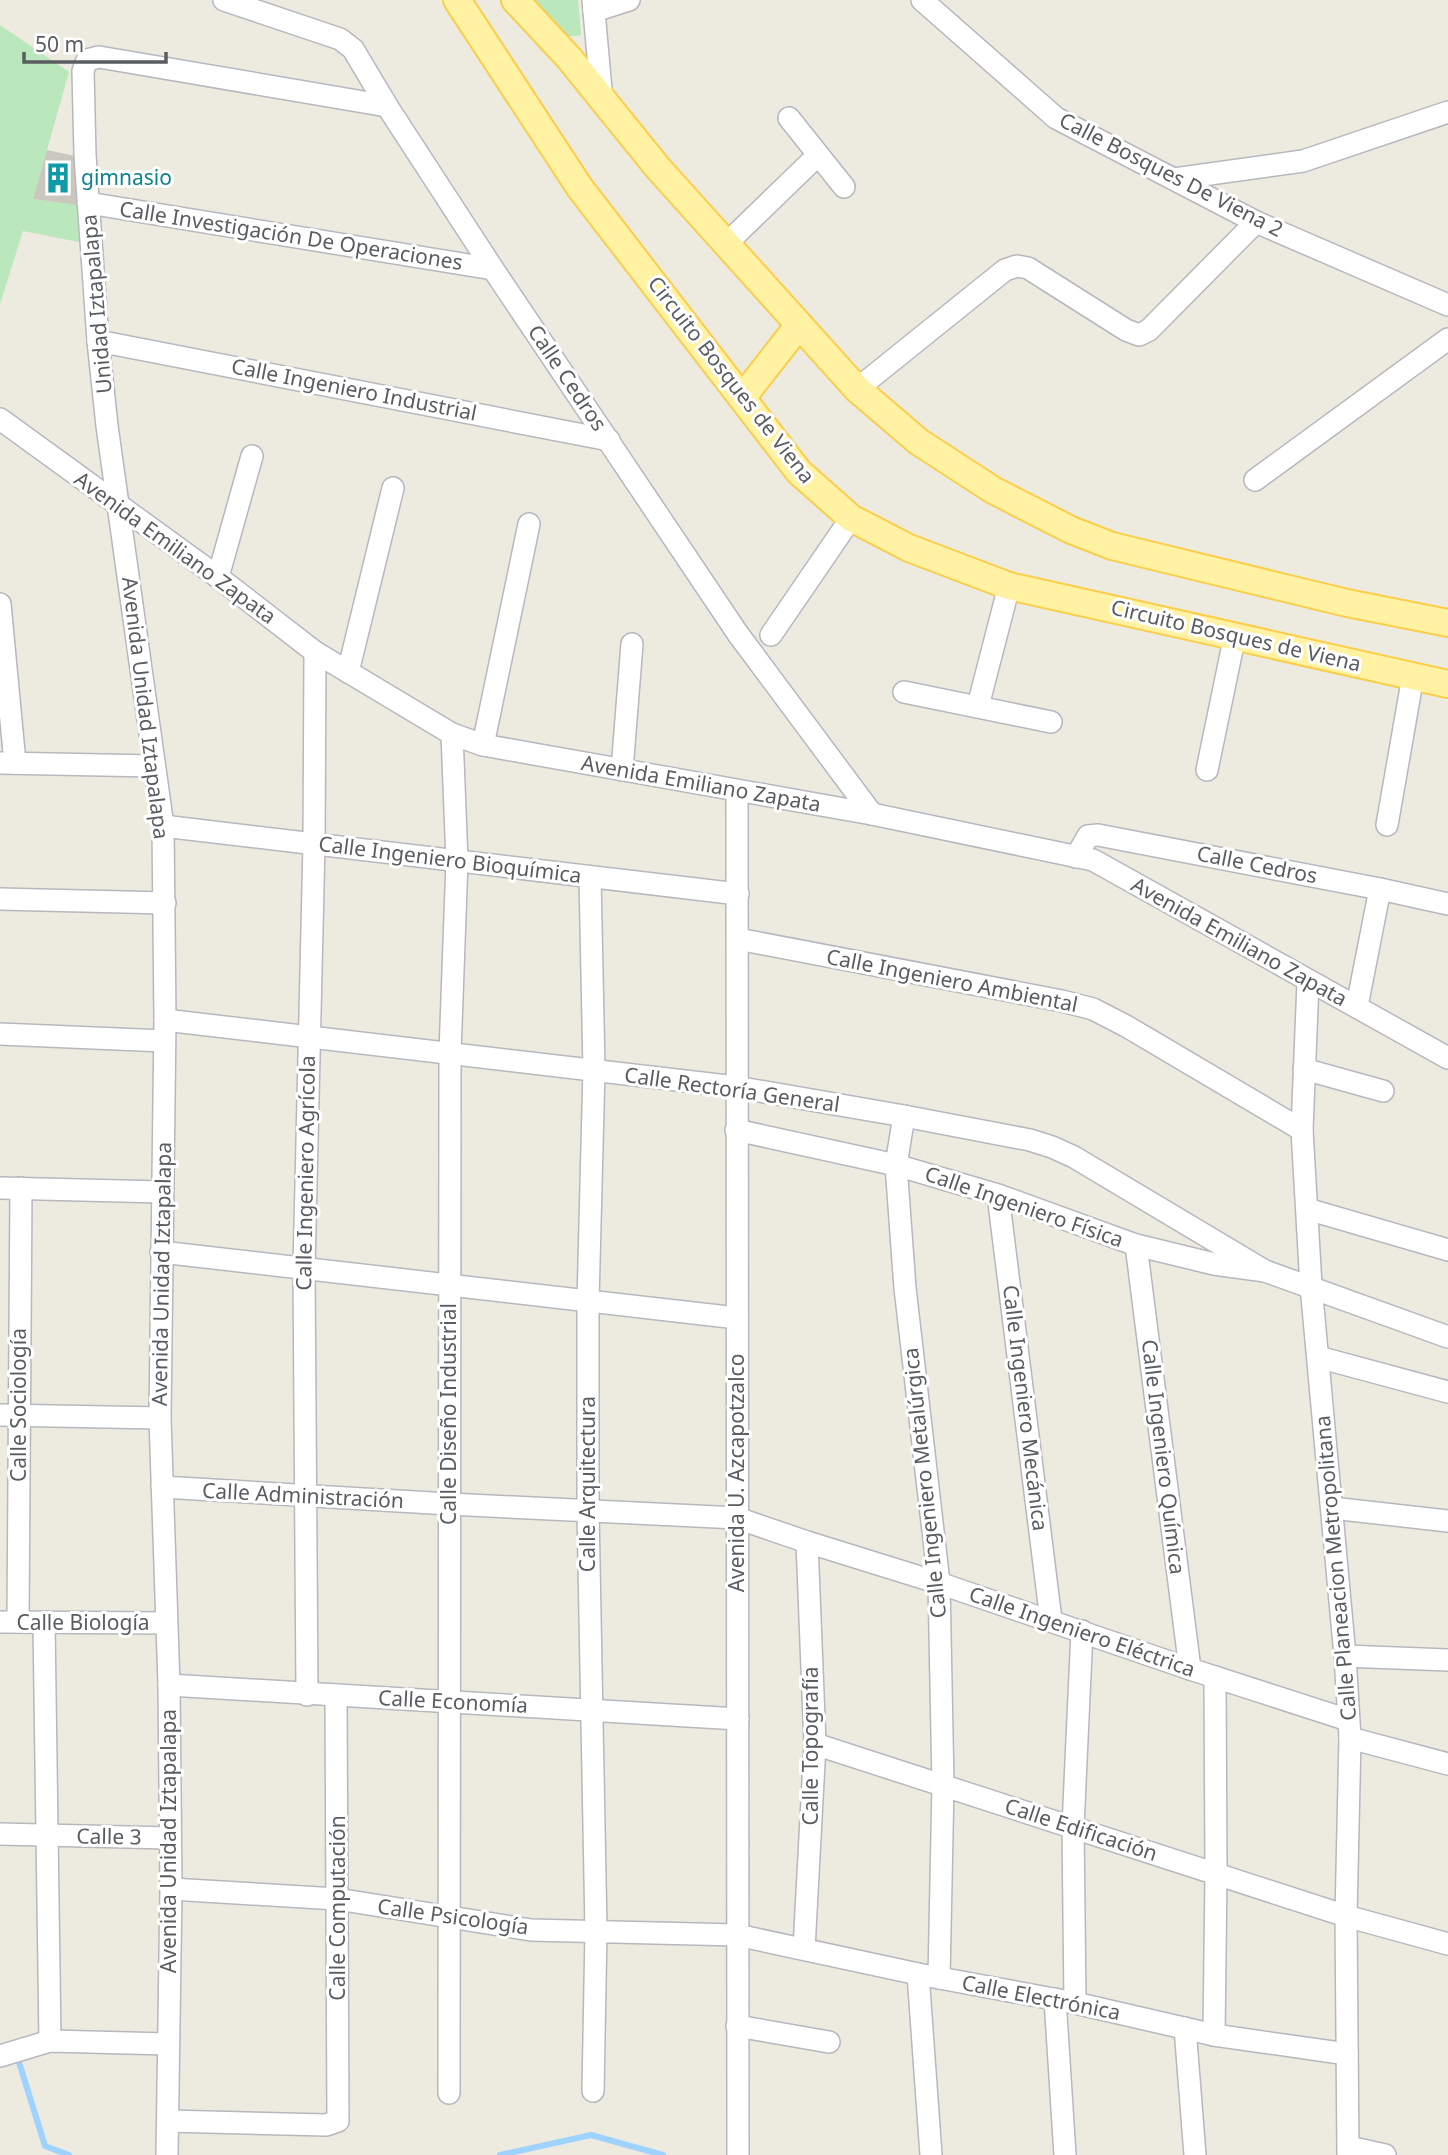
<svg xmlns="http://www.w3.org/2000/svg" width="1448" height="2155" viewBox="0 0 1448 2155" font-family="'Noto Sans',sans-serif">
	<rect width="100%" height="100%" fill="#edeae0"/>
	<!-- green -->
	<g fill="#bae7bb">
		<path d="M534,0H578L581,35L567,37Z"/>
		<path d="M0,25L69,72L33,199L77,205L79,242L23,231L0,304Z"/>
	</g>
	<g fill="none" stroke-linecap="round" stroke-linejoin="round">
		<!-- stream -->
		<g stroke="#9ed2ff" stroke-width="6">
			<path d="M15,2058L18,2059L45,2146L69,2155"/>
			<path d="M500,2155L591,2135L663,2155"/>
		</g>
	</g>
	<!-- building -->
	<path fill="#cac7bf" d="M47,150L75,156L77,205L33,199Z"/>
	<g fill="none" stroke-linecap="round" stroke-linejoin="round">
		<!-- minor casing -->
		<g stroke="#b6b8be" stroke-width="24">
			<g id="minor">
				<path d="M224,0L340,39L353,49L387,106L493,269L738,634L872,814"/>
				<path d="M593,0L602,101"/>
				<path d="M922,0L1056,118L1256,222L1448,305"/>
				<path d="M594,11L629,0"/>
				<path d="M789,118L844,187"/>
				<path d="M1174,179L1303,161L1448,112"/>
				<path d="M88,203L493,269"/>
				<path d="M726,244L818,155"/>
				<path d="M98,341L609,440"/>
				<path d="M857,389L1005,270L1017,266L1028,268L1126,330L1139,335L1149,330L1256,222"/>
				<path d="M0,419L218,577L315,652L452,734L483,745L872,814L1093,860L1448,1058"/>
				<path d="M1255,480L1448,339"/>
				<path d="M218,577L252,456"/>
				<path d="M0,604L15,763"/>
				<path d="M771,635L851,518"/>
				<path d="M348,672L393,488"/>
				<path d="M904,692L1051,722"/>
				<path d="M978,706L1009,586"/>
				<path d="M483,745L529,524"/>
				<path d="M0,763L154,766"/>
				<path d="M622,770L632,644"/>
				<path d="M1207,770L1235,635"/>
				<path d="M737,791L738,2155"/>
				<path d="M1387,825L1413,676"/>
				<path d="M163,826L738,894"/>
				<path d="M1076,857L1088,836L1098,835L1380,889L1448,904"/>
				<path d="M590,877L594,1070L588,1301V1511L596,1931L593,2091"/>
				<path d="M0,899L165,903"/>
				<path d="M738,939L1062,1001L1093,1009L1126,1026L1302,1130"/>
				<path d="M1308,982L1302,1130L1311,1286L1345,1656L1350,1738L1346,1916L1348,2155"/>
				<path d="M1357,1006L1380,889"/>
				<path d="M165,1020L736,1087L904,1116L1030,1140L1052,1147L1074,1157L1265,1271"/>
				<path d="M0,1034L164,1041"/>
				<path d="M1304,1069L1383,1091"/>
				<path d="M904,1116L896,1165L905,1288L939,1583L943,1785L939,1978"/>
				<path d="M736,1130L896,1165L998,1195L1136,1245L1214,1264L1265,1271L1448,1337"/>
				<path d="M0,1188L162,1192"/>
				<path d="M998,1195L1051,1620"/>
				<path d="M1307,1209L1448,1250"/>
				<path d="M1136,1245L1190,1669"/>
				<path d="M161,1252L737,1318"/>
				<path d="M1318,1357L1448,1392"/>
				<path d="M0,1415L160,1418"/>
				<path d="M162,1487L449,1504L737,1518L807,1542L939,1583L1190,1669L1348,1720"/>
				<path d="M1332,1508L1448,1521"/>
				<path d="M0,1622L166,1623"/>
				<path d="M18,1622L21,1188"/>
				<path d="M44,1623L50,2041"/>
				<path d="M1345,1656L1448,1660"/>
				<path d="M169,1685L738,1719"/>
				<path d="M307,1695L304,1269L314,844L315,652"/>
				<path d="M1350,1738L1448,1764"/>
				<path d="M815,1744L1346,1916L1448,1944"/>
				<path d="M0,1834L170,1838"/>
				<path d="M171,1889L337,1899L531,1930L737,1935L918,1974L1075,2003L1214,2035L1347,2054"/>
				<path d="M804,1949L815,1744L807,1542"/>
				<path d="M918,1974L931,2155"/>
				<path d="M1055,1999L1065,2155"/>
				<path d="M1075,2003L1073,1827L1082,1631"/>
				<path d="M737,2026L829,2042"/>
				<path d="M1185,2028L1195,2155"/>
				<path d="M1214,2035L1216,1874L1215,1677"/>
				<path d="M0,2056L50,2041L168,2044"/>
				<path d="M449,2093L450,1053L457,861L452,734"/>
				<path d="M168,2121L326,2125L338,2121L336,1695"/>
				<path d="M1349,2147L1385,2155"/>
				<path d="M167,2155L171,1889L169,1685L160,1418L165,1020L163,826L107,426L98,341L85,155L83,71L87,60L99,57L387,106"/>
			</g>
		</g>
		<!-- major casing -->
		<g stroke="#fbce4a" stroke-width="30">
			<g id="major">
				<path d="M457,0L580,188L799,472L851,518L909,548L1009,586L1448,684"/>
				<path d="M515,0L569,58L658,168L857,389L919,442L993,490L1071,530L1112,546L1347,603L1448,623"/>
				<path d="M742,398L799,325"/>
			</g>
		</g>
		<!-- minor -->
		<use href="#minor" stroke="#fff" stroke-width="21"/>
		<!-- major -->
		<use href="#major" stroke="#fff2a3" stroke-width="26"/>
	</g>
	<!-- icons -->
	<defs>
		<g id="building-bare" transform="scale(2.415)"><path d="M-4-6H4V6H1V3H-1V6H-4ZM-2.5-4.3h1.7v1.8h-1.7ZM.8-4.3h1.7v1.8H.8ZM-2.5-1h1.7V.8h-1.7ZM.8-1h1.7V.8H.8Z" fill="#0f9aa8" stroke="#fff" stroke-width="2.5" paint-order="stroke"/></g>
	</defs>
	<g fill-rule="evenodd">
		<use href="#building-bare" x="58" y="178"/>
	</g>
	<g text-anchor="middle" stroke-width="6" stroke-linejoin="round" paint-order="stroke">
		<!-- street labels -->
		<g font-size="21" fill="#595d62" stroke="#fff">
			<text transform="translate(1171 175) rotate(27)" y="7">Calle Bosques De Viena 2</text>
			<text transform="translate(291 236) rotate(9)" y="7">Calle Investigación De Operaciones</text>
			<text transform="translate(97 304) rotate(-95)" y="7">Unidad Iztapalapa</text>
			<text transform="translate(567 378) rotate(56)" y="7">Calle Cedros</text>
			<text transform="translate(731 380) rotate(52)" y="7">Circuito Bosques de Viena</text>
			<text transform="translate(354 390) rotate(11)" y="7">Calle Ingeniero Industrial</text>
			<text transform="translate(175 548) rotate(36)" y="7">Avenida Emiliano Zapata</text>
			<text transform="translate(1236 636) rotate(13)" y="7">Circuito Bosques de Viena</text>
			<text transform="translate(145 708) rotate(83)" y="7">Avenida Unidad Iztapalapa</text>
			<text transform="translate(701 784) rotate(10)" y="7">Avenida Emiliano Zapata</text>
			<text transform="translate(450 860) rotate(7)" y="7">Calle Ingeniero Bioquímica</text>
			<text transform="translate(1257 865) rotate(11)" y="7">Calle Cedros</text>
			<text transform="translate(1239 942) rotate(29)" y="7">Avenida Emiliano Zapata</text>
			<text transform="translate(952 981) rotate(11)" y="7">Calle Ingeniero Ambiental</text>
			<text transform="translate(732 1090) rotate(8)" y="7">Calle Rectoría General</text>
			<text transform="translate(306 1173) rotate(-89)" y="7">Calle Ingeniero Agrícola</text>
			<text transform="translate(1024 1207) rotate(19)" y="7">Calle Ingeniero Física</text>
			<text transform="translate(162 1274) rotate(-89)" y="7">Avenida Unidad Iztapalapa</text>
			<text transform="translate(19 1405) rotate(-90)" y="7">Calle Sociología</text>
			<text transform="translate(1025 1408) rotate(83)" y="7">Calle Ingeniero Mecánica</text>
			<text transform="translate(449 1414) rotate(-90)" y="7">Calle Diseño Industrial</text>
			<text transform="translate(1163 1457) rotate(83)" y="7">Calle Ingeniero Química</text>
			<text transform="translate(737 1473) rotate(-90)" y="7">Avenida U. Azcapotzalco</text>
			<text transform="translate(925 1483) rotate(-96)" y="7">Calle Ingeniero Metalúrgica</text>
			<text transform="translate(588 1484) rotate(-90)" y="7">Calle Arquitectura</text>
			<text transform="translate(303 1496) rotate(3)" y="7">Calle Administración</text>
			<text transform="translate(1336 1568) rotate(-95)" y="7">Calle Planeacion Metropolitana</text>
			<text x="83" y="1630">Calle Biología</text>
			<text transform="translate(1082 1632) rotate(19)" y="7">Calle Ingeniero Eléctrica</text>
			<text transform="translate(453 1702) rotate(3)" y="7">Calle Economía</text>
			<text transform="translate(811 1746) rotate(-90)" y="7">Calle Topografía</text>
			<text transform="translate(1081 1830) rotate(18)" y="7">Calle Edificación</text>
			<text transform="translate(109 1837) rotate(1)" y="7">Calle 3</text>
			<text transform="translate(169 1841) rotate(-90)" y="7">Avenida Unidad Iztapalapa</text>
			<text transform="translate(338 1908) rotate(-90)" y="7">Calle Computación</text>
			<text transform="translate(453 1917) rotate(8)" y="7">Calle Psicología</text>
			<text transform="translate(1041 1998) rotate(11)" y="7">Calle Electrónica</text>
		</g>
		<!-- culture labels -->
		<g font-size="21" fill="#0d838f" stroke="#fff" text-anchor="start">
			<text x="81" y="185">gimnasio</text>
		</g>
	</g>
	<!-- scale -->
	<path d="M24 52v10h142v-10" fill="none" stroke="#595d62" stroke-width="3.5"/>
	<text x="35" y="52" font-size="21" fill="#595d62" stroke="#ffffff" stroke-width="5" paint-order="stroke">50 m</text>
</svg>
